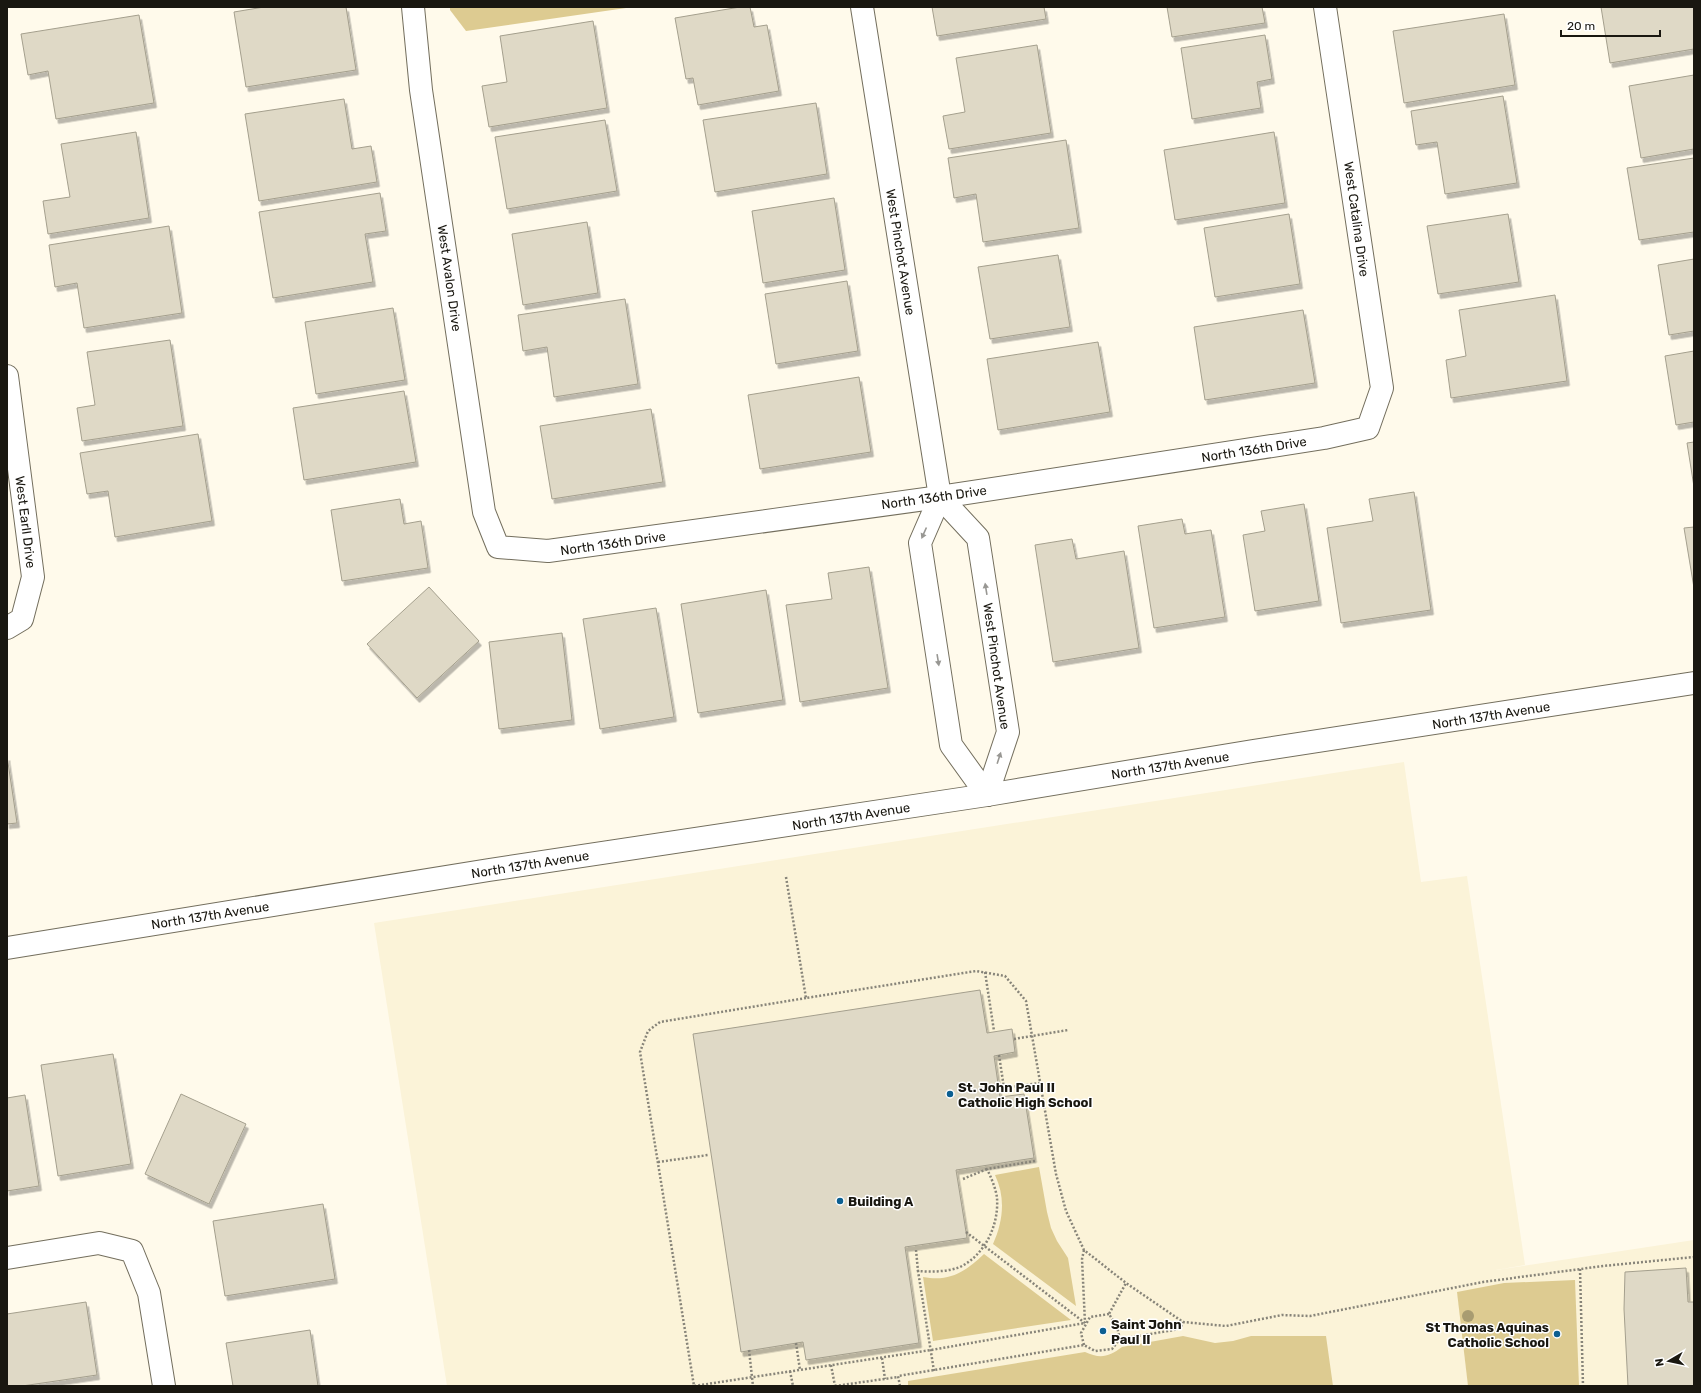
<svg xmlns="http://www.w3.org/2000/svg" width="1701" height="1393" viewBox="0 0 1701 1393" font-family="Rubik,sans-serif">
	<defs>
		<filter id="shadow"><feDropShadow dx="2.5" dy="4.5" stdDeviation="0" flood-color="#0004"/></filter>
	</defs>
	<rect width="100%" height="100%" fill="#fffaeb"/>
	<!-- built -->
	<path fill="#fbf3d8" d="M1404,762L1421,882L1467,876L1525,1265L1496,1270L1694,1240V1386H447L374,923Z"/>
	<!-- green -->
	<g fill="#ddcb91">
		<path d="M450,7H633L466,31L450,10Z"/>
		<path d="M1039,1167L1047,1212L1051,1228L1057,1241L1068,1258L1076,1306L993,1244C1003,1222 1006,1198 995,1175Z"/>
		<path d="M984,1254L1071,1320L933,1341L923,1277C950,1282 965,1272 984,1254Z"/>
		<path d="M1575,1280L1579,1386H1468L1457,1292L1504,1283Z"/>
		<path d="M1183,1336L1215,1343L1233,1341L1251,1336H1326L1333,1386H908V1381L1085,1352C1100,1359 1109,1357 1122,1347Z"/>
	</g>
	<!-- building -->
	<g fill="#dfd9c6" stroke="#a49f8d" filter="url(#shadow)">
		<path d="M264,7H346L356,70L246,87L234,12Z"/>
		<path d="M740,7H750L754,27L767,25L779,91L698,105L693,78L686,79L675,18Z"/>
		<path d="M932,7H1044L1046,19L937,36Z"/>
		<path d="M1167,7H1262L1265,23L1172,37Z"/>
		<path d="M1601,7H1694V49L1610,63Z"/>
		<path d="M1504,14L1515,85L1404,103L1393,31Z"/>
		<path d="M139,15L154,103L56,119L48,71L28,75L21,34Z"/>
		<path d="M593,21L607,108L489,127L482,86L507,82L500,36Z"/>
		<path d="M1265,35L1272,79L1257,82L1261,108L1192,119L1181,48Z"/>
		<path d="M1037,45L1051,133L949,149L943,116L965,112L956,58Z"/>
		<path d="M1694,75V149L1641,158L1629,86Z"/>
		<path d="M1503,96L1517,183L1445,194L1437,142L1416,145L1411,111Z"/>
		<path d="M344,99L352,149L371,146L377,182L259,201L245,114Z"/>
		<path d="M816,103L827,174L715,192L703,120Z"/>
		<path d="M605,120L617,191L507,209L495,137Z"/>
		<path d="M136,132L149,218L48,234L43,201L70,197L61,144Z"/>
		<path d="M1274,132L1285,203L1175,220L1164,150Z"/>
		<path d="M1066,140L1079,228L983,242L976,194L954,198L948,158Z"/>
		<path d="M1694,158V232L1639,240L1627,168Z"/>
		<path d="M380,193L386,231L365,234L373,282L273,298L259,212Z"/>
		<path d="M834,198L845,270L763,283L752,211Z"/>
		<path d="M1289,214L1300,284L1215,297L1204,228Z"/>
		<path d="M1508,214L1519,282L1438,294L1427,226Z"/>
		<path d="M587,222L598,293L523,305L512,234Z"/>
		<path d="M169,226L182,313L84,328L77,283L55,287L49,245Z"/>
		<path d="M1058,255L1070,327L990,339L978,267Z"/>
		<path d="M1694,259V331L1669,335L1658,265Z"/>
		<path d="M847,281L858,351L776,364L765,294Z"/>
		<path d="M1555,295L1567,381L1451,398L1446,360L1466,356L1459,310Z"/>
		<path d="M625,299L638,384L554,397L547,347L523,351L518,315Z"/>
		<path d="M393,308L405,380L316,394L305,322Z"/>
		<path d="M1303,310L1315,383L1205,400L1194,327Z"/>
		<path d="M170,340L183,426L82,441L77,408L95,405L87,352Z"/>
		<path d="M1098,342L1110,412L998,430L987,359Z"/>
		<path d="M1694,351V422L1676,425L1665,356Z"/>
		<path d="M859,377L871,452L760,469L748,395Z"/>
		<path d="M404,391L416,462L304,480L293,408Z"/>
		<path d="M651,409L663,482L552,499L540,426Z"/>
		<path d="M198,434L212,521L115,537L108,491L87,494L80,453Z"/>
		<path d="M1694,442V487L1687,443Z"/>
		<path d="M1414,492L1431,610L1341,623L1327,528L1373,521L1369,499Z"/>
		<path d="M400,499L404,524L421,521L428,568L342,581L331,510Z"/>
		<path d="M1304,504L1319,601L1255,611L1243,535L1265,531L1261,511Z"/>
		<path d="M1182,519L1185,534L1211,530L1225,617L1154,628L1138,526Z"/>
		<path d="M1694,527V588L1684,528Z"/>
		<path d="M1072,539L1076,559L1124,551L1139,648L1053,662L1035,545Z"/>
		<path d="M869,567L888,688L800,702L786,605L832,599L828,573Z"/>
		<path d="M429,587L479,641L417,698L367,644Z"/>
		<path d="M766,590L783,700L698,713L681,604Z"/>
		<path d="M656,608L674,717L600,729L583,619Z"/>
		<path d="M562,633L572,720L499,729L489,642Z"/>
		<path d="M7,756L17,823L7,824Z"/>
		<path d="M980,990L987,1033L1012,1029L1015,1052L994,1056L1000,1097L1024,1094L1034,1158L956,1170L967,1238L905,1247L919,1343L806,1360L803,1342L741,1352L693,1034Z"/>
		<path d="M113,1054L131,1164L58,1176L41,1065Z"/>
		<path d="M181,1094L246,1124L209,1204L145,1174Z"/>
		<path d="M25,1095L39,1186L7,1191V1098Z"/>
		<path d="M323,1204L335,1279L225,1296L213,1221Z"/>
		<path d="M1686,1268L1688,1302H1694V1386H1628L1624,1309L1625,1272Z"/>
		<path d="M86,1302L97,1375L22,1386H7V1314Z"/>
		<path d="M310,1330L318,1386H233L226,1343Z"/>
	</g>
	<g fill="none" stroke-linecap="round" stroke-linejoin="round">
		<!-- minor casing -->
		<g stroke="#736e5d" stroke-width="24">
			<g id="minor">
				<path d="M413,7L421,90L484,512L498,547L548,551L940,497L1324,438L1368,428L1382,388L1325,7"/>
				<path d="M862,7L940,497L920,543L951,745L987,795"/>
				<path d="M7,376L33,577L22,619L7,628"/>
				<path d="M940,497L978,538L1008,732L987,795"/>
				<path d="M7,948L489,870L987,795L1253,751L1694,683"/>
				<path d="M7,1258L99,1243L132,1251L149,1293L164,1386"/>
			</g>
		</g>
		<!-- path -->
		<g stroke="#878479" stroke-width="2.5" stroke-dasharray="2 2" stroke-linecap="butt">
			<path d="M786,877L806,998L976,971L1005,976L1026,1001L1056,1174L1066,1211L1084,1250L1126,1283L1183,1322L1226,1326L1282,1315L1310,1316L1483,1282L1603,1266L1694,1257"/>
			<path d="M985,972L994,1031"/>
			<path d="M806,998L660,1022L648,1031L640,1052L694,1386L931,1350L1085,1323"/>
			<path d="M1014,1039L1068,1030"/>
			<path d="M999,1055L1004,1088L1040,1083"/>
			<path d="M658,1162L708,1155"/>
			<path d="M963,1179L987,1169"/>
			<path d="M966,1232L1085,1323"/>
			<path d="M916,1250L918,1271"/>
			<path d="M1084,1250L1082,1259L1085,1323"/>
			<path d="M1580,1269L1583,1386"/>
			<path d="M1120,1339L1117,1327L1109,1314L1126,1283"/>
			<path d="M796,1343L800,1370"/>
			<path d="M1084,1345L1081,1333L1090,1317L1109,1314"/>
			<path d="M749,1350L753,1386"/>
			<path d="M882,1358L885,1379"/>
			<path d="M831,1365L835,1386"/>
			<path d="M790,1371L793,1386"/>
			<path d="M934,1371L918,1271C931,1272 947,1272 960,1267C985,1255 999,1225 997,1198C996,1189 991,1177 987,1169L1035,1161"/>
			<path d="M835,1386L898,1377"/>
			<path d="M900,1386L898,1376L1084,1345L1095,1351L1112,1349L1120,1339L1174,1330L1181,1327L1183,1322"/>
		</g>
		<!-- minor -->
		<use href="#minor" stroke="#fff" stroke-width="22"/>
	</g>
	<!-- trees -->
	<circle fill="#a89c71" cx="1468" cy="1316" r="6"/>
	<!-- one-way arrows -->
	<defs><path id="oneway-solid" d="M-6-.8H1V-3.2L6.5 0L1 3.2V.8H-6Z"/></defs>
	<g fill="#989793">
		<use href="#oneway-solid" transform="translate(924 533) rotate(114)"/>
		<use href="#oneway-solid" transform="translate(986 589) rotate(-99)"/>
		<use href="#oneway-solid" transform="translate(938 660) rotate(81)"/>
		<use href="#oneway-solid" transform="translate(999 758) rotate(-72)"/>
	</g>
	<!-- markers -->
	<g fill="#0b5f91" stroke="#fff" stroke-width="1.5">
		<circle cx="950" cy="1094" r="4"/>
		<circle cx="840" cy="1201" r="4"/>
		<circle cx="1103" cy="1331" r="4"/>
		<circle cx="1557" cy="1334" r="4"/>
	</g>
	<g text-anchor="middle" stroke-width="3" stroke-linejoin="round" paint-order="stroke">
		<!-- street labels -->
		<g font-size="13" fill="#191710" stroke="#fff">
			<text transform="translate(1357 219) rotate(82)" y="5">West Catalina Drive</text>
			<text transform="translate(901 252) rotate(81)" y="5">West Pinchot Avenue</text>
			<text transform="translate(450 278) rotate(82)" y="5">West Avalon Drive</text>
			<text transform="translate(1254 449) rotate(-9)" y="5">North 136th Drive</text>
			<text transform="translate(934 497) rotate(-8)" y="5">North 136th Drive</text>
			<text transform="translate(26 522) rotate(83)" y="5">West Earll Drive</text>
			<text transform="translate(613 543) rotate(-8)" y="5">North 136th Drive</text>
			<text transform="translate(997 666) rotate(82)" y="5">West Pinchot Avenue</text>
			<text transform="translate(1491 715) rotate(-9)" y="5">North 137th Avenue</text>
			<text transform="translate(1170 765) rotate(-9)" y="5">North 137th Avenue</text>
			<text transform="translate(851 816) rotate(-9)" y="5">North 137th Avenue</text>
			<text transform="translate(530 864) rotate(-9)" y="5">North 137th Avenue</text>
			<text transform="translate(210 915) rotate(-9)" y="5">North 137th Avenue</text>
		</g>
		<!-- poi labels -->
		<g font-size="13" font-weight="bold" fill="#191710" stroke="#fff" text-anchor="start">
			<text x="958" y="1092">St. John Paul II<tspan x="958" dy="15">Catholic High School</tspan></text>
			<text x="848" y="1206">Building A</text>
			<text x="1111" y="1329">Saint John<tspan x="1111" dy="15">Paul II</tspan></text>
			<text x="1549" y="1332" text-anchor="end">St Thomas Aquinas<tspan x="1549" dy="15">Catholic School</tspan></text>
		</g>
	</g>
	<!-- border -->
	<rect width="1701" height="1393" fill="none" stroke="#191710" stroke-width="16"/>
	<!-- north arrow -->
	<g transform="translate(1669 1361) rotate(261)" stroke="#ffffff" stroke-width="3" paint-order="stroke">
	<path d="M0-3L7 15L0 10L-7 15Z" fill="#191710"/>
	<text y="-6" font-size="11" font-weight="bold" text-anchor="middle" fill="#191710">N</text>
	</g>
	<!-- scale -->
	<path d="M1561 30v6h99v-6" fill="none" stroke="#191710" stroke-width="2"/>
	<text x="1567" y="30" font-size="12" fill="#191710" stroke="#ffffff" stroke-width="3" paint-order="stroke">20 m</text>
</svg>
